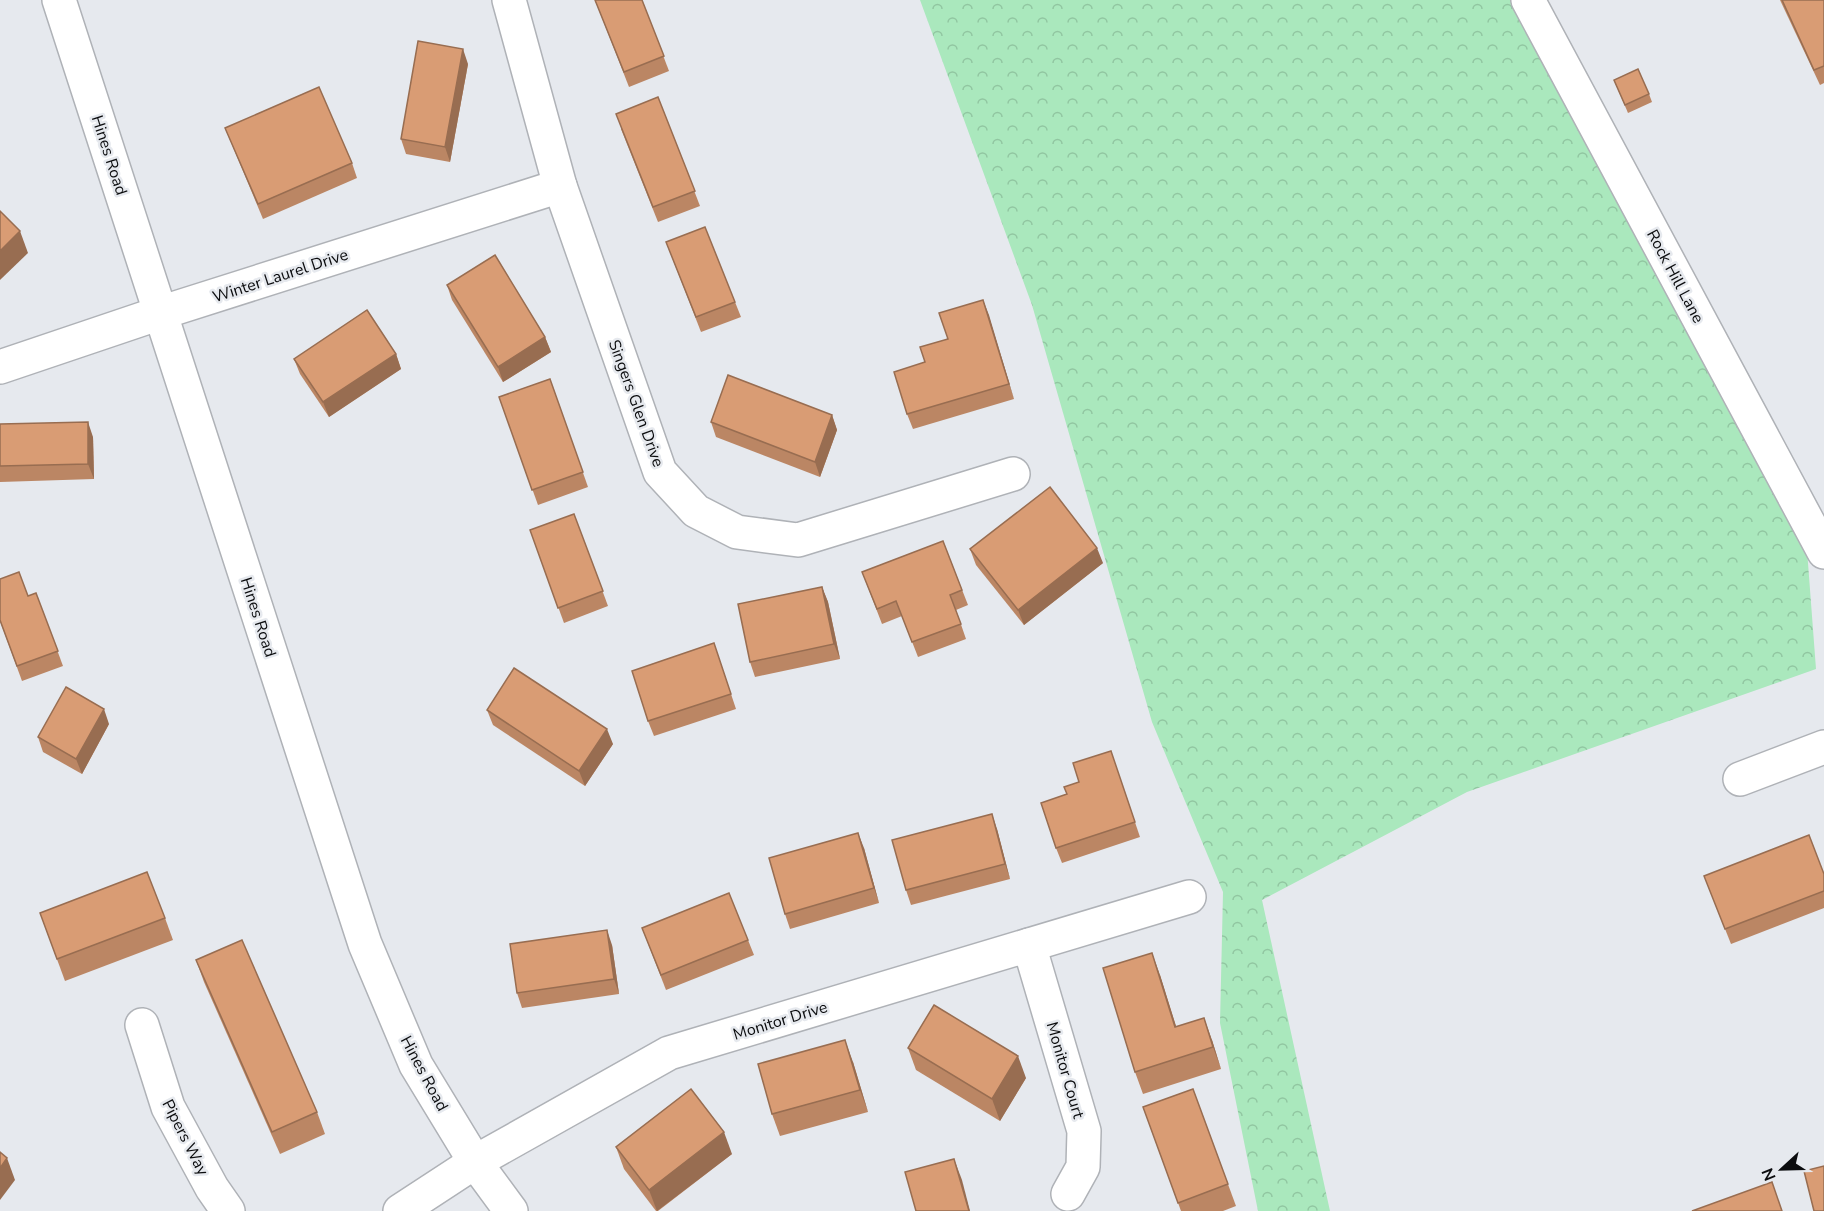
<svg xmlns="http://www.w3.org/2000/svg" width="1824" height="1211" viewBox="0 0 1824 1211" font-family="'Nunito Sans',sans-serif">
	<defs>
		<pattern id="forest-crowns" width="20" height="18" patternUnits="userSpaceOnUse" patternTransform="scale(1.5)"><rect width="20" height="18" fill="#aae8bd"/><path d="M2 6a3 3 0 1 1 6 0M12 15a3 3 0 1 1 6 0" fill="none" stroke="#91c6a1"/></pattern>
	</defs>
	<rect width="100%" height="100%" fill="#e6e9ee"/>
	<!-- forest -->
	<path fill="url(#forest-crowns)" d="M920,0H1529L1804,510L1816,669L1467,792L1262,900L1330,1211H1258L1220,1023L1223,892L1152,722L1032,305Z"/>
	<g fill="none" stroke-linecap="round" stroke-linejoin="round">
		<!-- minor casing -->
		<g stroke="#afb2b7" stroke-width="36">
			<g id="minor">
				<path d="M509,0L560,186L660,472L696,511L737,532L798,540L1013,474"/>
				<path d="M1528,0L1824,552"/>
				<path d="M0,367L160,313L560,186"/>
				<path d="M1740,779L1824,747"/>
				<path d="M1029,945L1084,1131L1083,1167L1068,1194"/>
				<path d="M142,1025L168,1107L212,1188L228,1211"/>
				<path d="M400,1211L475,1162L669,1053L1189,897"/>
			</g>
		</g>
		<!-- tertiary casing -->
		<g stroke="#afb2b7" stroke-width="36">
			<path id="tertiary" d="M59,0L365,944L416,1065L475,1162L511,1211"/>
		</g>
		<!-- minor -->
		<use href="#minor" stroke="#fff" stroke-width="33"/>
		<!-- tertiary -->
		<use href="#tertiary" stroke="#fff" stroke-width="33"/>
	</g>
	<!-- wall -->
	<g fill="#bb8664">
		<path d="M595,0H642L669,71L629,87Z"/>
		<path d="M1780,0H1824V83L1820,85Z"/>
		<path d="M468,64L450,162L406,154L401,139Z"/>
		<path d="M1614,80L1649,94L1652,102L1628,113Z"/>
		<path d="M658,97L700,206L658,222L621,129Z"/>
		<path d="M225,128L352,163L357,178L263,219Z"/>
		<path d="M666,242L735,302L741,317L701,332Z"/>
		<path d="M447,285L545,337L551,352L503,382L452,300Z"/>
		<path d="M983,300L1014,399L913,429L907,414L925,362Z"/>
		<path d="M396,354L401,369L329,417L300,374L294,359Z"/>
		<path d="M550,379L588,487L538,505L499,397Z"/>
		<path d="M832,415L837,430L820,477L716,437L711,422Z"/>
		<path d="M0,424L93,437L94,479L0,482Z"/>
		<path d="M574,514L608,606L564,623L530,530Z"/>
		<path d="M943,541L968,605L956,610L966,639L918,657L902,616L882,624L862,572Z"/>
		<path d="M970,549L1103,563L1024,625L976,565Z"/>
		<path d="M822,587L828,602L840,659L755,677L750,662Z"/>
		<path d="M36,593L63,666L22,681L0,621L28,596Z"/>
		<path d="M719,658L736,709L654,736L648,721Z"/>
		<path d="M487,710L613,744L585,786L493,725Z"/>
		<path d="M109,724L82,774L43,752L38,737Z"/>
		<path d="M1111,751L1140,837L1062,863L1056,848L1067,794Z"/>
		<path d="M997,829L1010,879L911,905L906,890Z"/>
		<path d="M864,848L879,903L790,929L785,914Z"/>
		<path d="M1824,874V908L1731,944L1710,891Z"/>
		<path d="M40,913L165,918L173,940L65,981Z"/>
		<path d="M642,928L748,940L754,955L666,990Z"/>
		<path d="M612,945L619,994L522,1008L517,993Z"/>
		<path d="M196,960L317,1112L325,1134L280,1154L204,982Z"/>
		<path d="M1160,975L1176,1026L1212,1040L1221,1069L1143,1094L1135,1072Z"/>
		<path d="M908,1048L1026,1078L1000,1121L916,1070Z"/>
		<path d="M853,1062L868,1112L780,1136L772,1114Z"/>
		<path d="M1193,1089L1236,1206L1223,1211H1181L1143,1107Z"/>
		<path d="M616,1147L732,1154L658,1211H656L624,1169Z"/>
	</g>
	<!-- shaded-wall -->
	<g fill="#986d51">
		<path d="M463,49L468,64L450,162L445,147Z"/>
		<path d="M20,231L28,253L0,280V251Z"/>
		<path d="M983,300L989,315L1014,399L1009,384Z"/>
		<path d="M545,337L551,352L503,382L498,367Z"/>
		<path d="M396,354L401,369L329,417L323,402Z"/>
		<path d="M832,415L837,430L820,477L815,462Z"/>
		<path d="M88,422L93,437L94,479L88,464Z"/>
		<path d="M1097,548L1103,563L1024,625L1018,610Z"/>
		<path d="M822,587L828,602L840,659L834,644Z"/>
		<path d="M104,709L109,724L82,774L76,759Z"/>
		<path d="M607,729L613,744L585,786L579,771Z"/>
		<path d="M992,814L997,829L1010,879L1005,864Z"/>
		<path d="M858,833L864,848L879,903L874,888Z"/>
		<path d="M607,930L612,945L619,994L614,979Z"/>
		<path d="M1152,953L1160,975L1183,1049L1175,1027Z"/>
		<path d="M1204,1018L1212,1040L1221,1069L1213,1047Z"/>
		<path d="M845,1040L853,1062L868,1112L860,1090Z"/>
		<path d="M1018,1056L1026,1078L1000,1121L992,1099Z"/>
		<path d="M724,1132L732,1154L657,1211L649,1190Z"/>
		<path d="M7,1158L15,1180L0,1200V1168Z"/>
		<path d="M954,1159L962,1180L970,1211H969Z"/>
	</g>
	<!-- building -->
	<g fill="#d99c74" stroke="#986d51" stroke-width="1.5">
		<path d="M595,0H642L664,56L624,72Z"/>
		<path d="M1782,0H1824V66L1814,70Z"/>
		<path d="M418,41L463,49L445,147L401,139Z"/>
		<path d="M1638,69L1649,94L1625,105L1614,80Z"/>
		<path d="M319,87L352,163L258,204L225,128Z"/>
		<path d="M658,97L695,191L653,207L616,114Z"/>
		<path d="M0,211L20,231L0,251Z"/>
		<path d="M705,227L735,302L696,317L666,242Z"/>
		<path d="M495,255L545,337L498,367L447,285Z"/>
		<path d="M983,300L1009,384L907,414L894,372L925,362L920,347L948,339L939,313Z"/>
		<path d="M367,310L396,354L323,402L294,359Z"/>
		<path d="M728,375L832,415L815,462L711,422Z"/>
		<path d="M550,379L583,472L532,490L499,397Z"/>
		<path d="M88,422V464L0,466V424Z"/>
		<path d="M1050,487L1097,548L1018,610L970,549Z"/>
		<path d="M574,514L603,591L558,608L530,530Z"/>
		<path d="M943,541L962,590L950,595L961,624L912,642L896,601L877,609L862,572Z"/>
		<path d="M19,572L28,596L36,593L58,651L17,666L0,620V579Z"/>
		<path d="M822,587L834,644L750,662L738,604Z"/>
		<path d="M714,643L731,694L648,721L632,671Z"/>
		<path d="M514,668L607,729L579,771L487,710Z"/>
		<path d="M66,687L104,709L76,759L38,737Z"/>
		<path d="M1111,751L1135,822L1056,848L1041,803L1067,794L1064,787L1079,782L1073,763Z"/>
		<path d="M992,814L1005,864L906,890L892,840Z"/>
		<path d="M858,833L874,888L785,914L769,858Z"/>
		<path d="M1809,835L1824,874V891L1725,929L1704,876Z"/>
		<path d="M147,872L165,918L57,959L40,913Z"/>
		<path d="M729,893L748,940L661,975L642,928Z"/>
		<path d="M607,930L614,979L517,993L510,944Z"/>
		<path d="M242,940L317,1112L272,1132L196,960Z"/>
		<path d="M1152,953L1175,1027L1204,1018L1213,1047L1135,1072L1103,968Z"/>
		<path d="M934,1005L1018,1056L992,1099L908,1048Z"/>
		<path d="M845,1040L860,1090L772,1114L758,1064Z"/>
		<path d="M691,1089L724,1132L649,1190L616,1147Z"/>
		<path d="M1193,1089L1228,1184L1178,1203L1143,1107Z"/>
		<path d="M0,1152L7,1158L0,1168Z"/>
		<path d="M954,1159L969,1211H916L905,1172Z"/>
		<path d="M1824,1166V1211H1814L1804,1171Z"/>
		<path d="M1772,1182L1782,1211H1692Z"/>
	</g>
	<g text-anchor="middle" stroke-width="5" stroke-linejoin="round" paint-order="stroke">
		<!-- street labels -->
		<g font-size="16" fill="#0b0c0e" stroke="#e6e9ee">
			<text transform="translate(110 155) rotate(72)" y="6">Hines Road</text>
			<text transform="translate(280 275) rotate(-18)" y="6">Winter Laurel Drive</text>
			<text transform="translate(1676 276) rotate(62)" y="6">Rock Hill Lane</text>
			<text transform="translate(637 403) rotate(70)" y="6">Singers Glen Drive</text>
			<text transform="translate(259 617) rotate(72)" y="6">Hines Road</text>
			<text transform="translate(780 1020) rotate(-17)" y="6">Monitor Drive</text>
			<text transform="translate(1066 1070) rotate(74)" y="6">Monitor Court</text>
			<text transform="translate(425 1073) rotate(62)" y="6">Hines Road</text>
			<text transform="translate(186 1137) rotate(63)" y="6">Pipers Way</text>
		</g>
	</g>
	<!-- north arrow -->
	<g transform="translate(1782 1169) rotate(248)" stroke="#e6e9ee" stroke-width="4.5" paint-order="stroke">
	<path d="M0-4.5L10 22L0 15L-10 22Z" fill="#0b0c0e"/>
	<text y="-9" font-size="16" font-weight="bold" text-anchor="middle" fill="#0b0c0e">N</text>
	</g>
</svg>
